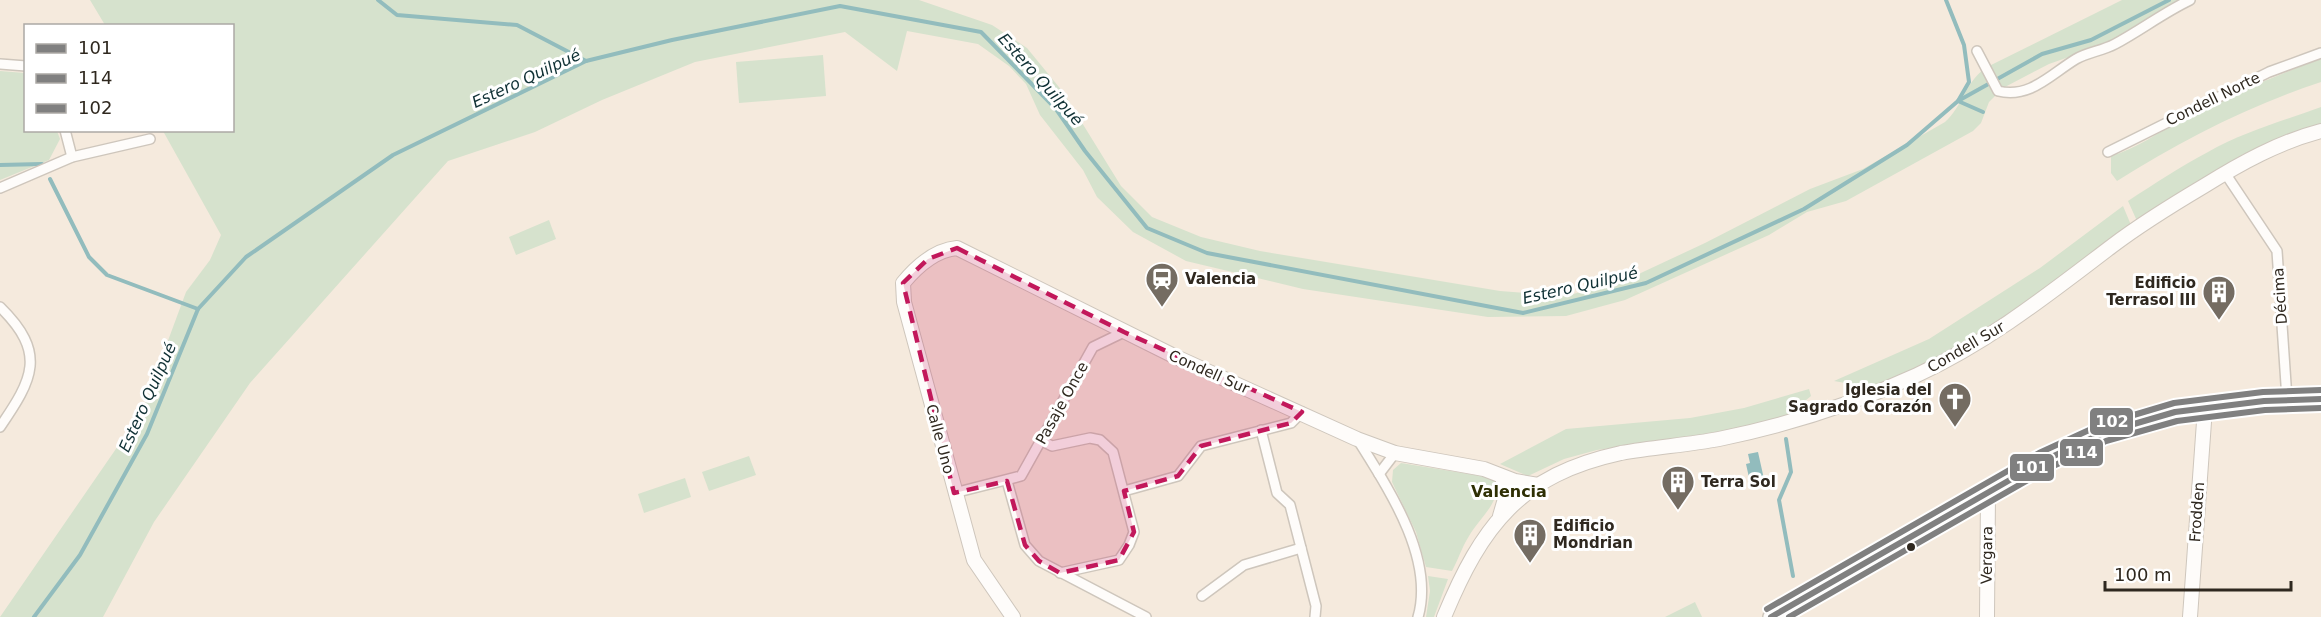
<svg xmlns="http://www.w3.org/2000/svg" width="2321" height="617" viewBox="0 0 2321 617" font-family="'DejaVu Sans',sans-serif">
	<rect width="100%" height="100%" fill="#f5eadd"/>
	<!-- green -->
	<g fill="#d6e2cd">
		<path d="M90,0H919L992,25L1027,48L1063,92L1121,186L1152,217L1201,237L1260,251L1500,291L1566,296L1628,279L1705,243L1810,189L1863,169L1945,122C1963,106 1963,86 1985,68L2122,0H2185L2145,30L2049,64L2003,88L1989,102L1981,123L1973,131L1846,201L1807,212L1769,235L1625,300L1566,316L1488,317L1303,289L1186,261L1133,232L1097,197L1083,170L1040,115L1026,84L1009,66L978,44L907,31L897,71L845,32L695,62L602,100L535,132L448,161L250,383L154,522L103,617H0L140,414L164,363L166,346L186,292L210,260L221,235L163,131L232,130V26L105,25Z"/>
		<path d="M823,55L826,96L739,103L736,62Z"/>
		<path d="M2321,59V82C2248,106 2182,140 2117,181L2111,173V156C2138,148 2157,133 2181,120C2227,96 2272,77 2321,59Z"/>
		<path d="M0,71L25,73L26,130L57,131L60,139L49,160L0,180Z"/>
		<path d="M2321,107V125L2280,137L2242,155L2137,221L2128,201C2154,184 2181,166 2208,152C2243,132 2283,121 2321,107Z"/>
		<path d="M2123,206L2131,225L1992,327L1907,374L1873,388L1834,381L1929,339L2040,268Z"/>
		<path d="M549,220L556,239L516,255L509,237Z"/>
		<path d="M1809,389L1811,396L1788,415L1759,424L1701,435L1597,450L1564,459L1528,476L1500,464L1566,429L1690,418L1744,408Z"/>
		<path d="M749,456L756,475L709,491L702,472Z"/>
		<path d="M1401,463L1481,476L1496,481C1501,503 1479,518 1469,536C1462,547 1458,560 1452,571L1426,567L1416,532L1392,482L1393,470Z"/>
		<path d="M685,478L691,497L644,513L638,494Z"/>
		<path d="M1428,576L1448,579L1434,617H1426L1430,591Z"/>
		<path d="M1695,602L1702,617H1665Z"/>
	</g>
	<!-- water -->
	<path fill="#92bcbd" d="M1758,452L1764,479L1750,482L1746,464L1750,463L1748,454Z"/>
	<g fill="none" stroke-linecap="round" stroke-linejoin="round">
		<!-- stream -->
		<g stroke="#92bcbd" stroke-width="4">
			<path d="M378,0L397,15L517,25L586,61"/>
			<path d="M1946,0L1964,45L1969,82L1958,101L1983,112"/>
			<path d="M0,165L42,164"/>
			<path d="M50,179L89,257L107,275L198,309"/>
			<path d="M1786,439L1791,472L1779,500L1793,576"/>
			<path d="M34,617L80,555L147,434L198,309L246,257L393,155L586,61L672,40L840,6L981,32L1056,109L1085,151L1147,228L1207,253L1523,313L1646,283L1804,209L1907,145L1958,101L2042,54L2091,40L2169,0"/>
		</g>
		<!-- street casing -->
		<g stroke="#cec6bc" stroke-width="12">
			<g id="street">
				<path d="M1977,51L1998,91C2030,99 2051,74 2076,59C2088,52 2102,51 2115,44C2141,30 2163,13 2190,0"/>
				<path d="M0,64L26,66"/>
				<path d="M65,130L72,157"/>
				<path d="M2108,152L2269,72L2321,53"/>
				<path d="M2225,173L2277,251L2287,399"/>
				<path d="M0,188L72,157L150,139"/>
				<path d="M0,307C47,353 33,379 0,427"/>
				<path d="M1261,430L1277,493L1290,505L1316,606L1315,617"/>
				<path d="M1358,440C1388,488 1435,558 1418,617"/>
				<path d="M1042,441L1052,446L1090,438L1100,440L1113,452L1134,532L1129,545L1119,560L1060,573"/>
				<path d="M1379,474L1395,453"/>
				<path d="M1007,481L1025,545L1039,561L1146,617"/>
				<path d="M1124,491L1178,476L1201,446L1291,423L1302,412"/>
				<path d="M954,493L1021,476L1093,347L1124,332"/>
				<path d="M1202,596L1244,565L1301,548"/>
			</g>
		</g>
		<!-- secondary casing -->
		<g stroke="#cec6bc" stroke-width="16">
			<g id="secondary">
				<path d="M1500,516L1507,492L1502,477"/>
				<path d="M1013,617L974,560L904,302L903,283C917,266 935,250 957,248L1176,357L1357,439L1395,453L1484,469L1515,481L1538,485"/>
				<path d="M1444,617C1482,525 1520,475 1621,453C1654,447 1687,445 1719,439C1787,425 1854,404 1917,375C1989,342 2050,293 2112,246C2141,224 2172,205 2204,186C2241,163 2279,142 2321,131"/>
				<path d="M1987,617L1988,493"/>
				<path d="M2190,617L2205,408"/>
			</g>
		</g>
		<!-- primary casing -->
		<g stroke="#cec6bc" stroke-width="18">
			<path id="primary" d="M1771,617L2043,461L2103,433L2175,412L2264,401L2321,399"/>
		</g>
		<!-- street -->
		<use href="#street" stroke="#fefcfa" stroke-width="9"/>
		<!-- secondary -->
		<use href="#secondary" stroke="#fefcfa" stroke-width="14"/>
		<!-- primary -->
		<use href="#primary" stroke="#fefcfa" stroke-width="15"/>
		<!-- bus-1 casing -->
		<g stroke="#fff" stroke-width="10">
			<path id="bus-1" d="M1771,617L2043,461L2103,433L2175,412L2264,401L2321,399"/>
		</g>
		<!-- bus-2 casing -->
		<g stroke="#fff" stroke-width="10">
			<path id="bus-2" d="M1789,617L2047,469L2106,441L2177,421L2265,410L2321,408"/>
		</g>
		<!-- bus-3 casing -->
		<g stroke="#fff" stroke-width="10">
			<path id="bus-3" d="M1767,609L2039,453L2100,425L2174,403L2263,392L2321,390"/>
		</g>
		<!-- bus-1 -->
		<use href="#bus-1" stroke="#808080" stroke-width="6"/>
		<!-- bus-2 -->
		<use href="#bus-2" stroke="#808080" stroke-width="6"/>
		<!-- bus-3 -->
		<use href="#bus-3" stroke="#808080" stroke-width="6"/>
	</g>
	<!-- marked area -->
	<path fill="#c2185b" fill-opacity="0.2" stroke="#c2185b" stroke-width="4.5" stroke-dasharray="12 8" stroke-linejoin="round" d="M957,248L1124,332L1302,412L1291,423L1201,446L1178,476L1124,491L1134,532L1119,560L1060,573L1039,561L1025,545L1007,481L954,493L903,283L928,259Z"/>
	<!-- icons -->
	<defs>
		<g id="station-pin" transform="scale(1.725)"><path d="M0 17L-7.5 6A9.5 9.5 0 1 1 7.5 6Z" fill="#746c62" stroke="#fff"/><path d="M-3-6H3Q5-6 5-4V2Q5 4 3 4L4.5 6H3L1.5 4h-3L-3 6H-4.5L-3 4Q-5 4-5 2V-4Q-5-6-3-6ZM-3.5-4v3h7v-3ZM-3.5 1v1.5H-2V1ZM2 1v1.5H3.5V1Z" fill="#fff"/></g>
		<g id="building-pin" transform="scale(1.725)"><path d="M0 17L-7.5 6A9.5 9.5 0 1 1 7.5 6Z" fill="#746c62" stroke="#fff"/><path d="M-4-6H4V6H1V3H-1V6H-4ZM-2.5-4.3h1.7v1.8h-1.7ZM.8-4.3h1.7v1.8H.8ZM-2.5-1h1.7V.8h-1.7ZM.8-1h1.7V.8H.8Z" fill="#fff"/></g>
		<g id="church-pin" transform="scale(1.725)"><path d="M0 17L-7.5 6A9.5 9.5 0 1 1 7.5 6Z" fill="#746c62" stroke="#fff"/><path d="M-1.2-6h2.4v3.5h3.3v2.4h-3.3V6h-2.4V-.1h-3.3v-2.4h3.3Z" fill="#fff"/></g>
	</defs>
	<g fill-rule="evenodd">
		<use href="#station-pin" x="1162" y="279"/>
		<use href="#building-pin" x="2219" y="292"/>
		<use href="#church-pin" x="1955" y="399"/>
		<use href="#building-pin" x="1678" y="482"/>
		<use href="#building-pin" x="1530" y="535"/>
	</g>
	<!-- markers -->
	<circle fill="#2f281f" stroke="#fff" stroke-width="2" cx="1911" cy="547" r="5"/>
	<g text-anchor="middle" stroke-width="6" stroke-linejoin="round" paint-order="stroke">
		<!-- street labels -->
		<g font-size="15" fill="#2f281f" stroke="#fff">
			<text transform="translate(2213 99) rotate(-26)" y="5">Condell Norte</text>
			<text transform="translate(2280 296) rotate(-94)" y="5">Décima</text>
			<text transform="translate(1966 347) rotate(-30)" y="5">Condell Sur</text>
			<text transform="translate(1209 372) rotate(24)" y="5">Condell Sur</text>
			<text transform="translate(1062 403) rotate(-61)" y="5">Pasaje Once</text>
			<text transform="translate(940 439) rotate(75)" y="5">Calle Uno</text>
			<text transform="translate(2197 512) rotate(-86)" y="5">Frodden</text>
			<text transform="translate(1987 555) rotate(-89)" y="5">Vergara</text>
		</g>
		<!-- poi labels -->
		<g font-size="15" font-weight="bold" fill="#2f281f" stroke="#fff" text-anchor="start">
			<text x="1185" y="284">Valencia</text>
			<text x="2196" y="288" text-anchor="end">Edificio<tspan x="2196" dy="17">Terrasol III</tspan></text>
			<text x="1932" y="395" text-anchor="end">Iglesia del<tspan x="1932" dy="17">Sagrado Corazón</tspan></text>
			<text x="1701" y="487">Terra Sol</text>
			<text x="1553" y="531">Edificio<tspan x="1553" dy="17">Mondrian</tspan></text>
		</g>
		<!-- water labels -->
		<g font-size="16" font-style="italic" fill="#103135" stroke="#fff">
			<text transform="translate(526 78) rotate(-25)" y="6">Estero Quilpué</text>
			<text transform="translate(1041 79) rotate(48)" y="6">Estero Quilpué</text>
			<text transform="translate(1580 285) rotate(-13)" y="6">Estero Quilpué</text>
			<text transform="translate(147 397) rotate(-66)" y="6">Estero Quilpué</text>
		</g>
		<!-- neighbourhood labels -->
		<g font-size="16" font-weight="bold" fill="#2e2f04" stroke="#fff">
			<text x="1509" y="497">Valencia</text>
		</g>
	</g>
	<g stroke="#fff" stroke-width="2">
		<rect x="2089" y="407" width="45" height="29" rx="6" fill="#808080"/>
		<rect x="2059" y="438" width="45" height="29" rx="6" fill="#808080"/>
		<rect x="2009" y="453" width="46" height="29" rx="6" fill="#808080"/>
	</g>
	<g font-size="16" text-anchor="middle" font-weight="bold" fill="#fff">
		<text x="2112" y="427">102</text>
		<text x="2081" y="458">114</text>
		<text x="2032" y="473">101</text>
	</g>
	<!-- legend -->
	<rect x="24" y="24" width="210" height="108" fill="#ffffff" stroke="#aca9a5" stroke-width="1.5"/>
	<rect x="36" y="44" width="30" height="9" fill="#808080" stroke="#aca9a5" stroke-width="1.5"/>
	<text x="78" y="54" font-size="18" fill="#2f281f">101</text>
	<rect x="36" y="74" width="30" height="9" fill="#808080" stroke="#aca9a5" stroke-width="1.5"/>
	<text x="78" y="84" font-size="18" fill="#2f281f">114</text>
	<rect x="36" y="104" width="30" height="9" fill="#808080" stroke="#aca9a5" stroke-width="1.5"/>
	<text x="78" y="114" font-size="18" fill="#2f281f">102</text>
	<!-- scale -->
	<path d="M2105 581v9h186v-9" fill="none" stroke="#2f281f" stroke-width="3"/>
	<text x="2114" y="581" font-size="18" fill="#2f281f" stroke="#ffffff" stroke-width="4.5" paint-order="stroke">100 m</text>
</svg>
